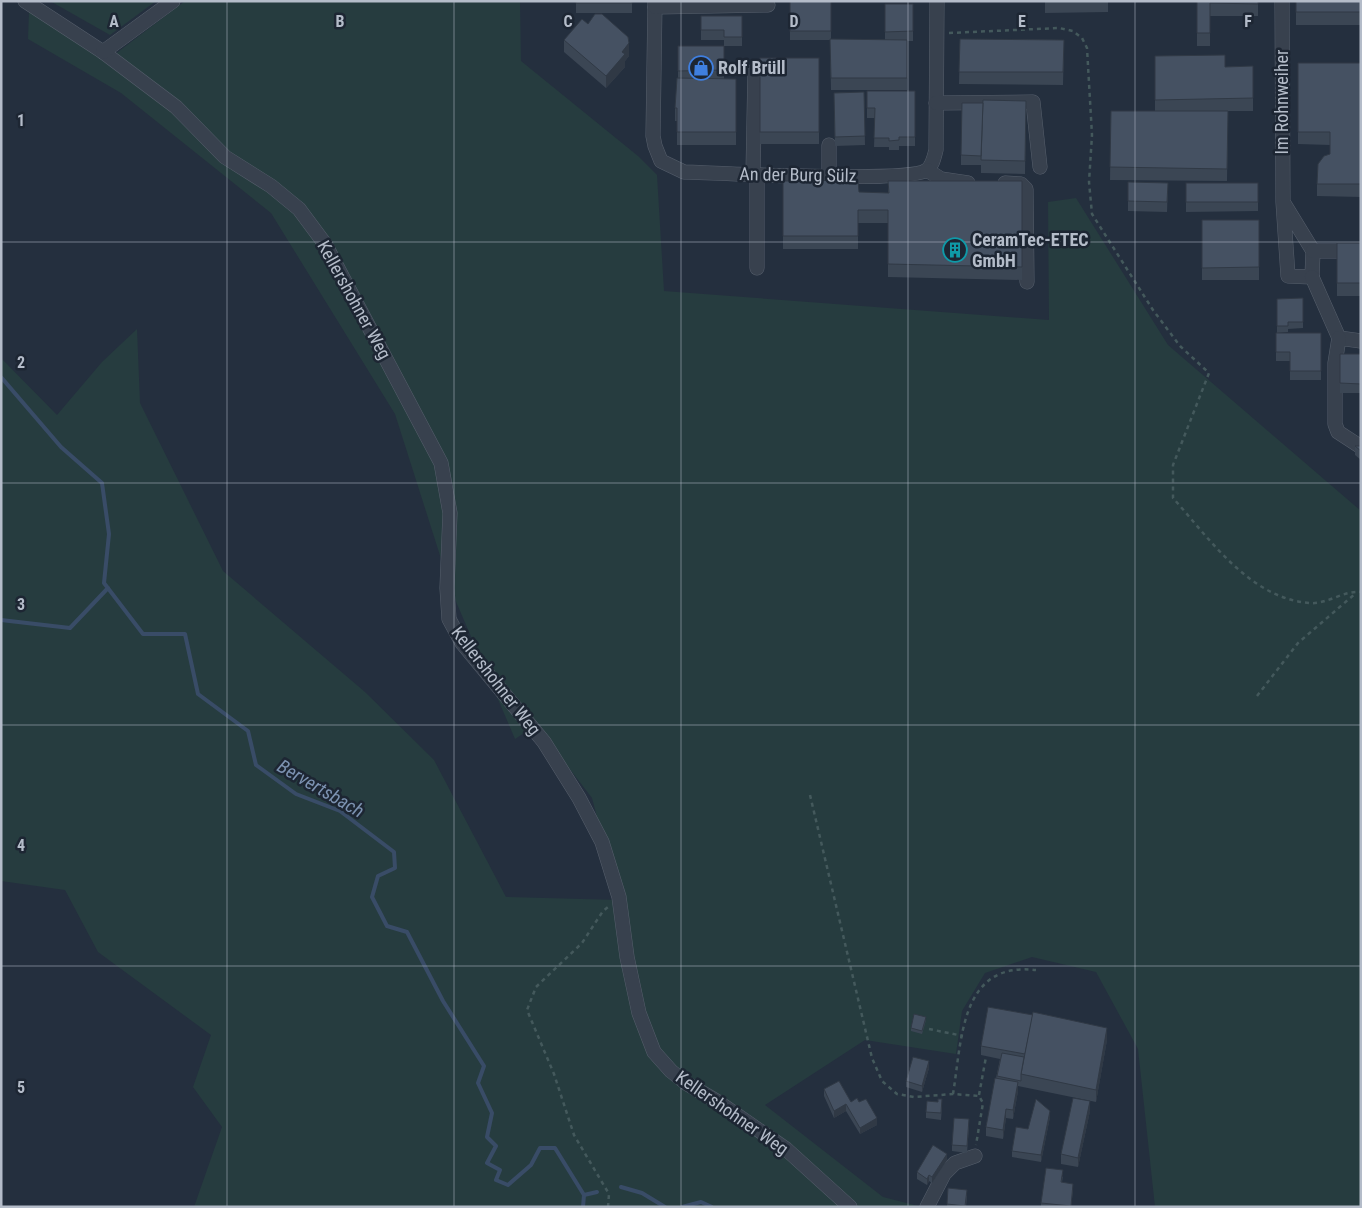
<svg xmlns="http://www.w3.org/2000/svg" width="1362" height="1208" viewBox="0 0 1362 1208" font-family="'Roboto Condensed',sans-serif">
	<rect width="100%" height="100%" fill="#242f3e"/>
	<!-- green -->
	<g fill="#263c3f">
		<path d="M50,1H156L110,35Z"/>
		<path d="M185,1H520L521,61L638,156L657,175L664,291L1049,320L1048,202L1076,198L1168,345L1361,511V1207H1155L1138,1049L1096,972L1032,957L985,973L962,1011L956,1054L865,1040L765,1105L883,1197L922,1207H194L222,1127L193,1087L211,1035L98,952L65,890L1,881V358L57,415L102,362L137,329L140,403L223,571L365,692L434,760L506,897L619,900L592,798L536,725L515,739L451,590L395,414L271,213L121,93L28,39L29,11L110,58Z"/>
	</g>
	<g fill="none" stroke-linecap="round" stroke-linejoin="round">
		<!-- stream -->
		<g stroke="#394c67" stroke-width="4">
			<path d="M1,377L61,447L102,483L109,534L104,583L143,634H185L198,694L248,731L256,765L296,794L340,811L394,852L395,868L378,876L372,897L387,926L407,932L443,1001L484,1066L478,1083L492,1113L487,1137L496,1146L487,1163L500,1170L496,1180L508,1185L531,1165L540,1148H555L584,1195L583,1207"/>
			<path d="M1,620L70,628L108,588"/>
			<path d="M621,1187L642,1193L665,1207"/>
			<path d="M584,1195L597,1192"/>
			<path d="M682,1207L701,1202L712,1207"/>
		</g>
		<!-- minor casing -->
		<g stroke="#565f6c" stroke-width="15">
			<g id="minor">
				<path d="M25,1L103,52L176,107L225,157L271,186L299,209L325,244L441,463L450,513L447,588L449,619L462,643L544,742L579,798L602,842L619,897L627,957L639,1013L654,1052L671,1071L686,1083L718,1102L786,1149L850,1207"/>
				<path d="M655,1L653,136L655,146L661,161L684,172C718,173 910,183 927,170C933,165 934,157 936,150L937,1"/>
				<path d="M1282,1L1283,202L1288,276L1312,277L1313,251L1283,202"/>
				<path d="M655,7L768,5"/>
				<path d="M103,52L173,1"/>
				<path d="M936,103L1033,102L1040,167"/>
				<path d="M829,145V175"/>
				<path d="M927,170L941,179L968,183"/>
				<path d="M753,174L755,70"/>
				<path d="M1005,183L1021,184L1026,189L1027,282"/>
				<path d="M1313,251H1361"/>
				<path d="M757,268V174"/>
				<path d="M1312,277L1339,338L1361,341"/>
				<path d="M1339,338L1335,363V424L1338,432L1361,447"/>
				<path d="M927,1207L944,1174L955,1163L975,1156"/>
			</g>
		</g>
		<!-- path -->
		<g stroke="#44595c" stroke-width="2.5" stroke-dasharray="4 4" stroke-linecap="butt">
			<path d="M949,33L1059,28L1073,31L1082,38L1087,48L1092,135L1089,182L1092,214L1153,310L1180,346L1209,373L1173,465V498C1209,538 1249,598 1309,603C1326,605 1344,590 1361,592"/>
			<path d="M1257,696L1298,643L1356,593"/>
			<path d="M810,795L872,1058L882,1081L897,1094L914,1097L953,1094L979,1096L983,1103L976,1145"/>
			<path d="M929,1029L963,1036"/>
			<path d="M953,1094C962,1040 960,961 1036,970"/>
			<path d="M979,1095L986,1057"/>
			<path d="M608,1207L609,1194L574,1135L554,1074L527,1010L536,987L582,943L603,911L608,907"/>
		</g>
		<!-- minor -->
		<use href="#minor" stroke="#38414e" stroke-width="14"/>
	</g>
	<!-- wall -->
	<g fill="#3b4654">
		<rect x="576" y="1" width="56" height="12"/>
		<path d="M790,1H831V39L885,40V4H913V41H907V90H831L830,40H790Z"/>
		<path d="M1045,1H1108V12L1045,13Z"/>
		<path d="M1197,1H1258V16H1210V46H1197Z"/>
		<rect x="1296" y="1" width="65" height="24"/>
		<path d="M701,16H742V46H724V79H736V145H677V121H675V108L678,78V46H724V40H701Z"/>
		<path d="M960,39L1064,40L1063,85L959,84Z"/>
		<path d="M564,40L629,56L625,61V67L606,88L564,52Z"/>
		<path d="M1155,56L1225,67L1253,66V111H1228L1227,181L1110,180L1111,111H1155Z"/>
		<rect x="760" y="58" width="59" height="86"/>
		<path d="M1298,63H1361V197L1317,196V184L1330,154V145L1298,144Z"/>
		<path d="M867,91H915V146H899V150H889V147H874L875,118H867Z"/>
		<path d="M864,92L865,145L835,146L834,93Z"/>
		<path d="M1026,101L1025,174L981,173V152V165H961V155L983,103Z"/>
		<path d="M783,181L859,192L888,193V181H1022V280L888,277V223H858V249H783Z"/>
		<path d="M1128,182L1168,183L1167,212L1128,211Z"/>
		<path d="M1186,183H1258V211L1186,212Z"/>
		<rect x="1202" y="220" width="57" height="60"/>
		<rect x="1337" y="243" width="24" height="53"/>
		<path d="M1303,298V328L1288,329V332L1277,333V299Z"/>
		<path d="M1276,333H1321V380H1290V361H1276Z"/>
		<rect x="1340" y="354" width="21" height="39"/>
		<path d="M1355,446H1361V460L1355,455Z"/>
		<path d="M926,1020L922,1034L911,1031V1028Z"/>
		<path d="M1107,1040L1096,1102L1018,1086V1091L1013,1119L1006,1118L1003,1139L986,1136V1127L1000,1059L981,1055V1046Z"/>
		<path d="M929,1068L922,1092L906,1087V1081Z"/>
		<path d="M824,1089L851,1102H859L877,1125L860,1134L846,1111L834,1118L824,1096Z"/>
		<path d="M942,1106L941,1120L926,1118V1112Z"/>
		<path d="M1090,1111L1078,1167L1061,1164V1154Z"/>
		<path d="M1050,1117L1041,1162L1012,1157V1151L1028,1129Z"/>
		<path d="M969,1126L967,1153L952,1151V1145Z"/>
		<path d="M947,1160L932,1183L929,1181L927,1185L917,1179V1172Z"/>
		<path d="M1063,1176L1062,1182L1073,1190L1071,1207H1041V1203Z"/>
		<path d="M948,1188L967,1196L966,1207H947Z"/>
	</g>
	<!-- shaded-wall -->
	<g fill="#303945">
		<path d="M629,43V56L625,61V67L606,88V76L622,52Z"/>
		<path d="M1107,1028V1040L1096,1102V1090Z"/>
		<path d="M929,1061V1068L922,1092V1086Z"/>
		<path d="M1018,1082V1091L1013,1119V1110Z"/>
		<path d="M1090,1101V1111L1078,1167V1158Z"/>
		<path d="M846,1104V1111L834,1118V1111Z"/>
		<path d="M1006,1109V1118L1003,1139V1130Z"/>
		<path d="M1050,1111V1117L1041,1162V1155Z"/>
		<path d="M877,1118V1125L860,1134V1128Z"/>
		<path d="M947,1154V1160L932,1183V1177Z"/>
		<path d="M929,1175V1181L927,1185V1179Z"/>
	</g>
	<!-- building -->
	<g fill="#455162" stroke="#303945">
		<rect x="576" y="1" width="56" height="2"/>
		<rect x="790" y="1" width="41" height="30"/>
		<path d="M1197,1H1258V4L1210,3V33H1197Z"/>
		<rect x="1296" y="1" width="65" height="11"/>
		<path d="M885,4H913V31L885,32Z"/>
		<path d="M595,14H602L628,37L629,43L622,52L625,54L606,76L564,40L582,19L588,24Z"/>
		<path d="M701,16H742V37H724V30H701Z"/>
		<path d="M830,39L907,40V78H831Z"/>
		<path d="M960,39L1064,40L1063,72H959Z"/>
		<path d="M678,46H724V70L678,71Z"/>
		<path d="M1225,55V67L1253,66V98L1155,100V56Z"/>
		<rect x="760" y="58" width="59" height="74"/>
		<path d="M1298,63H1361V184H1317L1318,164L1324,156L1330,154V132H1298Z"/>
		<path d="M677,78L736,79V132H677V108H675Z"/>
		<path d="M867,91H915V137H899V140L889,141V138H874L875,108H867Z"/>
		<path d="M864,92L865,136L835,137L834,93Z"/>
		<path d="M983,100L1026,101L1025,161L981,160Z"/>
		<path d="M962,103H983L981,156L961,155Z"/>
		<path d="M1111,111H1228L1227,169L1110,167Z"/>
		<path d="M858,180L859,192L889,193L888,181H1022V267L888,264V210H858V236H783V181Z"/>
		<path d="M1128,182L1168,183L1167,202L1128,201Z"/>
		<rect x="1186" y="183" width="72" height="19"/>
		<path d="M1202,220H1259V267L1202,268Z"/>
		<rect x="1337" y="243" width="24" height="40"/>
		<path d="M1303,298V322H1288V326H1277V299Z"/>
		<path d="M1276,333H1321V371H1290V352H1276Z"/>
		<path d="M1340,354H1361V384L1340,383Z"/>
		<path d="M1355,446H1361V451Z"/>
		<path d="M988,1007L1033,1015L1025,1054L981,1046Z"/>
		<path d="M1033,1012L1107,1028L1096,1090L1021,1074Z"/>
		<path d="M914,1014L926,1017L922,1031L911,1028Z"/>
		<path d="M1002,1053L1024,1057L1021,1074V1081L997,1076Z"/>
		<path d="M913,1057L929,1061L922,1086L906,1081Z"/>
		<path d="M995,1078L1018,1082L1013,1110L1006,1109L1003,1130L986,1127Z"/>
		<path d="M839,1081L851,1102L857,1098L859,1102L866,1099L877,1118L860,1128L846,1104L834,1111L824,1089Z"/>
		<path d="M1073,1098L1090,1101L1078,1158L1061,1154Z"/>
		<path d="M938,1099H942L941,1113L926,1112L927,1101L938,1102Z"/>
		<path d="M1036,1099L1050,1111L1041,1155L1012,1151L1016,1127L1028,1129Z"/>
		<path d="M954,1118L969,1119L967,1146L952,1145Z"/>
		<path d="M933,1145L947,1154L932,1177L929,1175L927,1179L917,1172Z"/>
		<path d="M1046,1168L1063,1170L1061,1182L1073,1184L1071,1206L1041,1203Z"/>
		<path d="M948,1188L967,1190L965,1206L947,1204Z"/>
	</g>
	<!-- grid -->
	<path fill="none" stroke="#b4bcc9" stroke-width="1" stroke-opacity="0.55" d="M227,1V1207M454,1V1207M681,1V1207M908,1V1207M1135,1V1207M1,242H1361M1,483H1361M1,725H1361M1,966H1361"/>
	<!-- icons -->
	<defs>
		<g id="shop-ring" transform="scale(1.25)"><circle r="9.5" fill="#1d2633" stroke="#3f7fe0" stroke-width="1.5"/><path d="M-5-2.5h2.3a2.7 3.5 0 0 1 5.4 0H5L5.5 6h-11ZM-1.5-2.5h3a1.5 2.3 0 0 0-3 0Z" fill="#3f7fe0"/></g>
		<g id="building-ring" transform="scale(1.25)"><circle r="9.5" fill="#1d2633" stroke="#0f9aa8" stroke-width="1.5"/><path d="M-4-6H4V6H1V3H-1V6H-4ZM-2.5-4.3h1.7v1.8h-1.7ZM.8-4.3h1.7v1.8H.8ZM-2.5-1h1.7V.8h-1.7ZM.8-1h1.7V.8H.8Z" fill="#0f9aa8"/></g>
	</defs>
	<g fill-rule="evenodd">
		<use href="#shop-ring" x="701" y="68"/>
		<use href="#building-ring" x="955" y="250"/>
	</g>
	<g text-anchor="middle" stroke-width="5" stroke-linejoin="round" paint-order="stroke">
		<!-- poi labels -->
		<g font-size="18" font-weight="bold" fill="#b4bcc9" stroke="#1d2633" text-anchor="start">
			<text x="718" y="74">Rolf Brüll</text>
			<text x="972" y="246">CeramTec-ETEC<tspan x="972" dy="21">GmbH</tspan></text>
		</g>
		<!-- street labels -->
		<g font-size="18" fill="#b4bcc9" stroke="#1d2633">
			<text transform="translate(1282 102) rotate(-90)" y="6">Im Rohnweiher</text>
			<text transform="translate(798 175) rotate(1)" y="6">An der Burg Sülz</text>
			<text transform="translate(354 300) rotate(61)" y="6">Kellershohner Weg</text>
			<text transform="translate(496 681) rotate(52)" y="6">Kellershohner Weg</text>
			<text transform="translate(732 1113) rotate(35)" y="6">Kellershohner Weg</text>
		</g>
		<!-- water labels -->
		<g font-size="19" font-style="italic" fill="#7c92b1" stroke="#1d2633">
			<text transform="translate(321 788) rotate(30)" y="7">Bervertsbach</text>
		</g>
	</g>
	<g font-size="16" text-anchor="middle" font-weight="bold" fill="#b4bcc9" stroke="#1d2633" stroke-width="5" stroke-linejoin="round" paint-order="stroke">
		<text x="114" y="27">A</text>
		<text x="340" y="27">B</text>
		<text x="568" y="27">C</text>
		<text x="794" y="27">D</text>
		<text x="1022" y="27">E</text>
		<text x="1248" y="27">F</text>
		<text x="21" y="126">1</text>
		<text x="21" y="368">2</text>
		<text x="21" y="610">3</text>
		<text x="21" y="851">4</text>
		<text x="21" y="1093">5</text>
	</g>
	<!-- border -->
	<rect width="1362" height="1208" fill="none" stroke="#b4bcc9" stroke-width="5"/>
</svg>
